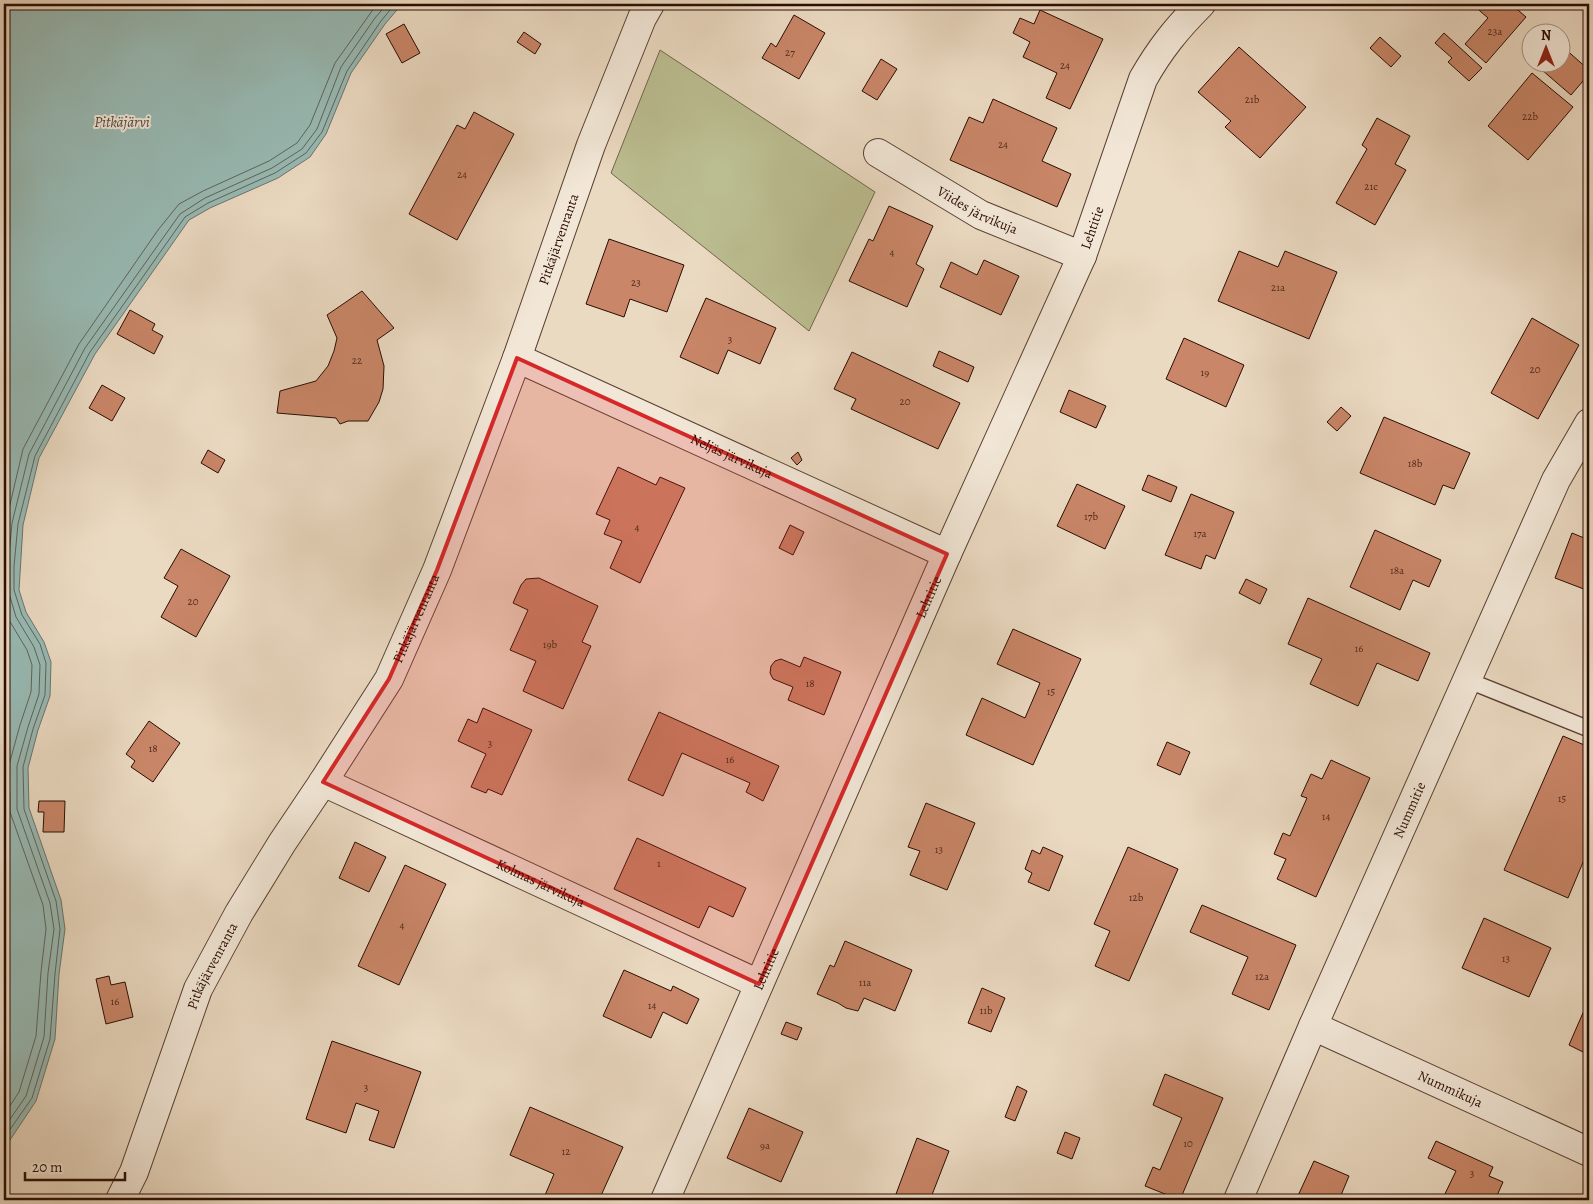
<svg xmlns="http://www.w3.org/2000/svg" width="1593" height="1204" viewBox="0 0 1593 1204" font-family="Alegreya,serif">
	<rect width="100%" height="100%" fill="#ebdac2"/>
	<filter id="stains"><feTurbulence type="fractalNoise" baseFrequency=".004" numOctaves="4"/><feColorMatrix values="0 0 0 0 .2 0 0 0 0 .09 0 0 0 0 .02 0 0 0 .5 -.17"/></filter>
	<radialGradient id="worn" r=".72"><stop offset=".6" stop-color="#630" stop-opacity="0"/><stop offset="1" stop-color="#630" stop-opacity=".3"/></radialGradient>
	<!-- green -->
	<path fill="#bbbe91" stroke="#72654a" d="M660,50L875,192L809,331L611,173Z"/>
	<!-- water -->
	<path fill="#98bab4" stroke="#6c746d" d="M4,4H402L385,24L351,73L326,134L310,157L278,178L210,208L189,220L95,354L39,458L23,525L19,590L26,612L44,642L51,662L50,696L38,730L28,768L29,808L61,900L65,929L59,974L55,1039L36,1101L10,1140L4,1144Z"/>
	<g fill="none" stroke-linecap="round" stroke-linejoin="round">
		<!-- shore -->
		<g stroke="#61635b" stroke-width="1">
			<path d="M4,530L23,449L79,344L158,230L179,204L203,191L269,161L297,143L310,125L335,63L377,4"/>
			<path d="M4,604L9,620L27,650L32,665L31,692L20,725L9,765L10,812L43,905L46,929L41,972L36,1036L19,1092L4,1115"/>
			<path d="M4,1128L26,1096L44,1037L48,973L54,929L50,903L17,809V766L28,727L39,694L40,665L34,647L16,617L8,590V566L12,523L29,454L85,348L180,214L205,198L272,168L302,149L317,129L341,67L375,18L387,4"/>
			<path d="M4,1138L32,1098L50,1039L55,974L60,929L56,901L24,809L23,767L33,729L45,695L46,663L40,644L22,615L14,590V566L18,524L35,456L90,352L185,217L208,203L275,173L306,153L322,132L347,71L381,21L395,4"/>
		</g>
	</g>
	<!-- building -->
	<g fill="#c98668" stroke="#2a0c02">
		<path d="M1472,4H1511L1526,17L1486,63L1465,44L1488,18Z"/>
		<path d="M1040,10L1103,39L1070,109L1046,98L1057,73L1023,57L1030,42L1013,33L1020,18L1034,24Z"/>
		<path d="M794,15L825,33L799,79L762,58L771,43L776,47Z"/>
		<path d="M404,24L420,53L402,63L386,34Z"/>
		<path d="M524,32L541,44L535,54L517,42Z"/>
		<path d="M1444,33L1482,68L1469,81L1448,62L1452,58L1435,43Z"/>
		<path d="M1380,37L1401,56L1391,67L1370,48Z"/>
		<path d="M1239,47L1306,107L1260,158L1225,127L1231,121L1198,92Z"/>
		<path d="M1563,47L1589,70V74L1571,95L1542,70L1549,62H1560V49Z"/>
		<path d="M881,59L897,69L877,100L862,91Z"/>
		<path d="M1532,73L1573,107L1528,160L1488,126Z"/>
		<path d="M993,99L1057,128L1042,161L1071,174L1057,207L950,160L969,117L983,123Z"/>
		<path d="M474,112L514,134L457,240L409,214L457,125L465,129Z"/>
		<path d="M1377,118L1410,136L1395,164L1406,170L1375,225L1336,203L1367,149L1362,145Z"/>
		<path d="M889,206L933,226L916,264L924,269L907,307L849,281L869,239L873,241Z"/>
		<path d="M609,239L684,265L667,312L630,299L624,317L586,304Z"/>
		<path d="M1239,251L1278,267L1285,251L1337,272L1309,339L1218,301Z"/>
		<path d="M984,260L1019,276L1001,315L940,287L951,262L977,275Z"/>
		<path d="M362,291L394,328L377,340L384,366L383,389L379,402L368,421H348L340,424L336,418L277,413L280,391L316,381L328,366L334,351L337,338L327,315Z"/>
		<path d="M706,298L776,328L760,364L728,350L718,374L680,357Z"/>
		<path d="M130,310L155,324L152,330L163,336L154,354L117,334Z"/>
		<path d="M1532,318L1579,345L1538,419L1491,393Z"/>
		<path d="M1184,338L1244,365L1226,407L1166,379Z"/>
		<path d="M939,351L974,367L968,382L933,366Z"/>
		<path d="M852,352L960,403L938,449L851,409L856,399L834,389Z"/>
		<path d="M102,385L125,398L112,421L89,408Z"/>
		<path d="M1069,390L1106,406L1096,428L1060,412Z"/>
		<path d="M1341,407L1351,416L1337,431L1327,422Z"/>
		<path d="M1384,417L1470,453L1454,489L1443,485L1435,505L1360,473Z"/>
		<path d="M208,450L225,460L218,473L201,463Z"/>
		<path d="M798,452L802,460L797,465L791,458Z"/>
		<path d="M618,467L656,485L660,477L685,488L640,583L610,568L622,541L604,534L610,520L596,514Z"/>
		<path d="M1148,475L1177,487L1171,502L1142,490Z"/>
		<path d="M1077,484L1125,506L1105,549L1057,526Z"/>
		<path d="M1191,494L1234,512L1215,559L1206,555L1201,569L1165,555Z"/>
		<path d="M790,525L804,532L793,555L779,548Z"/>
		<path d="M1375,530L1441,560L1429,587L1413,580L1400,610L1350,587Z"/>
		<path d="M1572,533L1589,540V591L1555,578Z"/>
		<path d="M181,549L230,576L196,637L161,617L178,586L164,578Z"/>
		<path d="M539,578L598,606L582,642L591,646L563,709L523,691L536,661L510,650L528,610L513,603L521,585L526,579Z"/>
		<path d="M1246,579L1267,589L1260,604L1239,593Z"/>
		<path d="M1308,598L1430,653L1418,681L1377,663L1358,706L1310,684L1322,659L1288,644Z"/>
		<path d="M1013,629L1081,659L1033,765L966,735L982,698L1025,718L1040,683L997,664Z"/>
		<path d="M804,657L841,672L824,715L788,700L793,687L773,679L770,673L771,666L775,661L781,659L800,667Z"/>
		<path d="M483,708L532,730L502,795L488,789L486,793L471,787L486,754L458,741L468,719L477,723Z"/>
		<path d="M659,712L779,766L763,801L746,792L750,783L682,753L663,796L628,780Z"/>
		<path d="M149,721L180,743L153,782L131,767L135,761L126,754Z"/>
		<path d="M1563,736L1589,747V848L1568,898L1504,870Z"/>
		<path d="M1167,742L1190,752L1180,775L1157,765Z"/>
		<path d="M1331,760L1370,778L1316,897L1277,879L1286,859L1274,854L1283,833L1290,836L1307,798L1301,796L1311,774L1322,779Z"/>
		<path d="M39,801H65L64,832H43L44,812H38Z"/>
		<path d="M926,803L975,823L947,890L910,875L920,851L908,847Z"/>
		<path d="M637,838L746,888L733,917L709,906L699,928L614,889Z"/>
		<path d="M355,842L386,857L369,892L339,878Z"/>
		<path d="M1043,847L1063,856L1049,891L1028,882L1032,873L1025,869L1032,850L1040,854Z"/>
		<path d="M1128,847L1178,869L1129,981L1095,966L1110,931L1094,924Z"/>
		<path d="M405,865L446,884L399,985L358,966Z"/>
		<path d="M1202,905L1296,945L1269,1010L1232,994L1248,957L1190,932Z"/>
		<path d="M1484,918L1551,948L1529,997L1462,968Z"/>
		<path d="M845,941L912,970L895,1011L864,998L858,1011L846,1008L838,1003L817,994L830,965L834,967Z"/>
		<path d="M624,970L671,991L673,986L699,999L687,1024L663,1012L651,1038L603,1016Z"/>
		<path d="M109,976L111,985L125,982L133,1017L106,1024L96,979Z"/>
		<path d="M982,988L1005,998L991,1032L968,1023Z"/>
		<path d="M1589,999V1055L1569,1045Z"/>
		<path d="M786,1022L802,1028L797,1040L781,1034Z"/>
		<path d="M332,1041L421,1072L394,1148L369,1140L379,1111L356,1103L346,1133L306,1119Z"/>
		<path d="M1165,1074L1223,1098L1180,1200L1145,1186L1153,1167L1160,1170L1182,1118L1153,1105Z"/>
		<path d="M1017,1086L1027,1091L1015,1121L1005,1117Z"/>
		<path d="M530,1107L623,1147L599,1200H543L554,1174L510,1155Z"/>
		<path d="M749,1108L803,1132L781,1182L727,1158Z"/>
		<path d="M1065,1132L1080,1138L1072,1159L1057,1153Z"/>
		<path d="M917,1138L949,1151L930,1200H911L896,1194Z"/>
		<path d="M1436,1141L1493,1167L1489,1176L1503,1182L1495,1200H1442L1456,1171L1428,1158Z"/>
		<path d="M1314,1161L1349,1176L1339,1200H1296Z"/>
	</g>
	<g fill="none" stroke-linecap="round" stroke-linejoin="round">
		<!-- lane casing -->
		<g stroke="#5a4032" stroke-width="18">
			<path id="lane" d="M1467,680L1589,729"/>
		</g>
		<!-- street casing -->
		<g stroke="#5a4032" stroke-width="30">
			<g id="street">
				<path id="s1" d="M878,153L981,215L1082,256"/>
				<path id="s2" d="M517,358L947,554"/>
				<path id="s3" d="M323,782L759,984"/>
				<path id="s4" d="M1313,1026L1589,1152"/>
				<path id="s5" d="M120,1200L134,1172L198,989L239,913L282,843L323,782L389,679L437,570L517,358L591,145L642,18L650,4"/>
				<path id="s6" d="M665,1200L947,554L1082,256L1143,79C1160,49 1177,28 1201,4"/>
				<path id="s7" d="M1238,1200L1313,1026L1556,480L1589,423"/>
			</g>
		</g>
		<!-- lane -->
		<use href="#lane" stroke="#f2e7d7" stroke-width="15"/>
		<!-- street -->
		<use href="#street" stroke="#f2e7d7" stroke-width="28"/>
	</g>
	<!-- marked area -->
	<path fill="#d62828" fill-opacity="0.2" stroke="#d62828" stroke-width="4" stroke-linejoin="round" d="M517,358L947,554L759,984L323,782L389,679L437,570Z"/>
	<g text-anchor="middle" stroke-width="4" stroke-linejoin="round" paint-order="stroke">
		<!-- number labels -->
		<g font-size="11" fill="#522a1c">
			<text x="1495" y="35">23a</text>
			<text x="790" y="56">27</text>
			<text x="1065" y="69">24</text>
			<text x="1252" y="103">21b</text>
			<text x="1530" y="120">22b</text>
			<text x="1003" y="148">24</text>
			<text x="462" y="178">24</text>
			<text x="1371" y="190">21c</text>
			<text x="892" y="256">4</text>
			<text x="636" y="286">23</text>
			<text x="1278" y="291">21a</text>
			<text x="730" y="343">3</text>
			<text x="357" y="364">22</text>
			<text x="1535" y="373">20</text>
			<text x="1205" y="376">19</text>
			<text x="905" y="405">20</text>
			<text x="1415" y="467">18b</text>
			<text x="1091" y="520">17b</text>
			<text x="637" y="531">4</text>
			<text x="1200" y="537">17a</text>
			<text x="1397" y="574">18a</text>
			<text x="193" y="605">20</text>
			<text x="550" y="648">19b</text>
			<text x="1359" y="652">16</text>
			<text x="810" y="687">18</text>
			<text x="1051" y="695">15</text>
			<text x="490" y="747">3</text>
			<text x="153" y="752">18</text>
			<text x="730" y="763">16</text>
			<text x="1562" y="802">15</text>
			<text x="1326" y="820">14</text>
			<text x="939" y="853">13</text>
			<text x="659" y="867">1</text>
			<text x="1136" y="901">12b</text>
			<text x="402" y="929">4</text>
			<text x="1506" y="962">13</text>
			<text x="1262" y="980">12a</text>
			<text x="865" y="986">11a</text>
			<text x="115" y="1005">16</text>
			<text x="652" y="1009">14</text>
			<text x="986" y="1014">11b</text>
			<text x="366" y="1091">3</text>
			<text x="1188" y="1147">10</text>
			<text x="765" y="1149">9a</text>
			<text x="566" y="1155">12</text>
			<text x="1472" y="1177">3</text>
		</g>
		<!-- street labels -->
		<g font-size="14" fill="#2a0c02" stroke="#f2e7d7">
			<text dy="5" stroke="none"><textPath href="#s1" startOffset="115">Viides järvikuja</textPath></text>
			<text dy="5" stroke="none"><textPath href="#s6" startOffset="1062">Lehtitie</textPath></text>
			<text dy="5" stroke="none"><textPath href="#s5" startOffset="1061">Pitkäjärvenranta</textPath></text>
			<text dy="5" stroke="none"><textPath href="#s2" startOffset="236">Neljäs järvikuja</textPath></text>
			<text dy="5" stroke="none"><textPath href="#s6" startOffset="658">Lehtitie</textPath></text>
			<text dy="5" stroke="none"><textPath href="#s5" startOffset="656">Pitkäjärvenranta</textPath></text>
			<text dy="5" stroke="none"><textPath href="#s7" startOffset="426">Nummitie</textPath></text>
			<text dy="5" stroke="none"><textPath href="#s3" startOffset="240">Kolmas järvikuja</textPath></text>
			<text dy="5" stroke="none"><textPath href="#s5" startOffset="252">Pitkäjärvenranta</textPath></text>
			<text dy="5" stroke="none"><textPath href="#s6" startOffset="252">Lehtitie</textPath></text>
			<text dy="5" stroke="none"><textPath href="#s4" startOffset="151">Nummikuja</textPath></text>
		</g>
		<!-- water labels -->
		<g font-size="15" font-style="italic" fill="#504940" stroke="#f2e7d7">
			<text x="122" y="127">Pitkäjärvi</text>
		</g>
	</g>
	<!-- margin -->
	<rect width="1593" height="1204" fill="none" stroke="#ebdac2" stroke-width="20"/>
	<rect x="5" y="5" width="1583" height="1194" fill="none" stroke="#2a0c02" stroke-width="2.5"/>
	<rect x="10" y="10" width="1573" height="1184" fill="none" stroke="#2a0c02"/>
	<!-- north arrow -->
	<g transform="translate(1546 48)"><circle r="24" fill="#f2e7d7" stroke="#a28f82"/>
	<path d="M0-4L9 19L0 12L-9 19Z" fill="#8f2418"/>
	<text y="-8" font-size="14" font-weight="bold" text-anchor="middle" fill="#2a0c02">N</text>
	</g>
	<!-- scale -->
	<path d="M25 1172v8h100v-8" fill="none" stroke="#2a0c02" stroke-width="2.5"/>
	<text x="32" y="1172" font-size="15" fill="#2a0c02" stroke="#f2e7d7" stroke-width="4" paint-order="stroke">20 m</text>
	<rect width="100%" height="100%" filter="url(#stains)"/>
	<rect width="100%" height="100%" fill="url(#worn)"/>
</svg>
